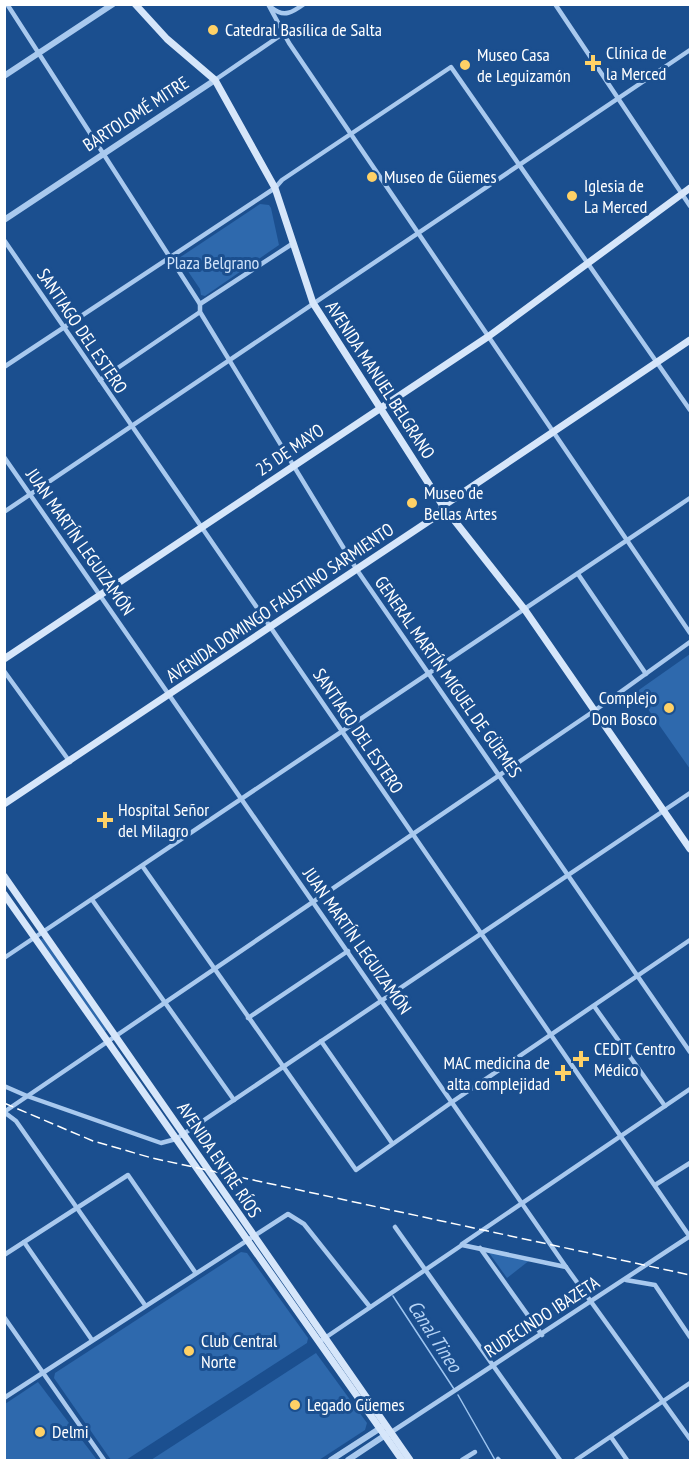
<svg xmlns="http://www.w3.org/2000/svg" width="695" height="1465" viewBox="0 0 695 1465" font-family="'PT Sans Narrow',sans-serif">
	<rect width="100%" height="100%" fill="#1b4f8f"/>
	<!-- green -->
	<g fill="#2e69ad">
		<path d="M260,204L269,205L271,208L279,245L205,296L201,295L200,289L179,258Z"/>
		<path d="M690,654V769L636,692Z"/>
		<path d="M44,938L108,1029L104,1032L40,940Z"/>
		<path d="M487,1250L530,1260L507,1278Z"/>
		<path d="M241,1252L247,1253L308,1338L307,1343L126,1460H111L54,1378L55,1373Z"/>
		<path d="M316,1353L367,1423L365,1430L319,1460H151Z"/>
		<path d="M38,1382L97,1460H5V1404Z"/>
	</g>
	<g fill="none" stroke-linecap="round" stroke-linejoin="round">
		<!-- stream -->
		<g stroke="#9cc4f0" stroke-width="1.5">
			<path d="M393,1296L454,1389"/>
			<path d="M458,1395L495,1460"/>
		</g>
		<!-- minor -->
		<g stroke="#a9c9ee" stroke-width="4.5">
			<path d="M7,4L200,304V312L357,570L690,1052"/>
			<path d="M268,4L289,43L690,633"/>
			<path d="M555,4L690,206"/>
			<path d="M272,8C284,18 293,12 304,4"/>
			<path d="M215,80L284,33"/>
			<path d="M4,240L690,1237"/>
			<path d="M200,304L292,244"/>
			<path d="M4,367L275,188L282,180L451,67L690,410"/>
			<path d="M100,380L200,312"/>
			<path d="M4,457L566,1267L690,1439"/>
			<path d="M4,512L690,50"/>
			<path d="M578,574L646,674"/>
			<path d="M4,671L70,762"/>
			<path d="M143,867L356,1170L452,1102L690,940"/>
			<path d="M93,901L234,1100"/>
			<path d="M4,958L690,498"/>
			<path d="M594,1006L665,1106"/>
			<path d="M248,1018L348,951"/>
			<path d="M321,1041L392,1143"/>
			<path d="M4,1086L27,1096L161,1143L176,1139L690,793"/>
			<path d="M4,1112L594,711L690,642"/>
			<path d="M4,1112L16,1121L145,1305"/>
			<path d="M655,1185L690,1163"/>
			<path d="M395,1227L560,1460"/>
			<path d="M24,1242L92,1340"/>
			<path d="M462,1244L690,1089"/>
			<path d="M480,1248L542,1335"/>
			<path d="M4,1255L128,1175L195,1272"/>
			<path d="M626,1280L655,1285L690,1337"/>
			<path d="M4,1317L104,1460"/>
			<path d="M319,1342L462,1245L566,1267"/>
			<path d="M4,1398L288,1214L304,1224L370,1307"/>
			<path d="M390,1433L690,1236"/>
			<path d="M611,1437L627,1460"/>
			<path d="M498,1459L499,1460"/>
			<path d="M462,1460L475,1452"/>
			<path d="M576,1460L690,1383"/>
		</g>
		<!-- tertiary -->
		<g stroke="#a9c9ee" stroke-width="6">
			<path d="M4,76L113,4"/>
			<path d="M4,220L215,80"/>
			<path d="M331,1460L382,1427"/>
			<path d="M348,1460L387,1434"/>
		</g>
		<!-- secondary -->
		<g stroke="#d6e6fa" stroke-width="7">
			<path d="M135,4L167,39L215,80L275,188L313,303L443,506L525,610L690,849"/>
			<path d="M4,659L489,336L690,188"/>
			<path d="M4,804L438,515L443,506L690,340"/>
			<path d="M4,876L410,1460"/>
			<path d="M4,894L402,1460"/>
		</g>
		<!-- rail -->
		<path stroke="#fff" stroke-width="1.5" stroke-dasharray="10 4.5" stroke-linecap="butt" d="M4,1103L93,1141L152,1158L690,1275"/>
	</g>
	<!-- markers -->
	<g fill="#ffd166" stroke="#1b4f8f" stroke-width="2">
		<circle cx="213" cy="30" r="6"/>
		<path d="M590 54h6v6h6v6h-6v6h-6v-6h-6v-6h6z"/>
		<circle cx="465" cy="65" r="6"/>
		<circle cx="372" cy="177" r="6"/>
		<circle cx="572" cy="196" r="6"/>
		<circle cx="412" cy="503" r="6"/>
		<circle cx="669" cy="708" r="6"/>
		<path d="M102 811h6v6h6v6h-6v6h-6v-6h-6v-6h6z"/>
		<path d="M578 1050h6v6h6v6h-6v6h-6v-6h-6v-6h6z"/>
		<path d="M560 1064h6v6h6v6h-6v6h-6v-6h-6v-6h6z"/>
		<circle cx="189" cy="1351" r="6"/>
		<circle cx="295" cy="1405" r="6"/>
		<circle cx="40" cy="1432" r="6"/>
	</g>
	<g text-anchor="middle" stroke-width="6" stroke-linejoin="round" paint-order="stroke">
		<!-- poi labels -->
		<g font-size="18" fill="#fff" stroke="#1b4f8f" text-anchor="start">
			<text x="225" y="36">Catedral Basílica de Salta</text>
			<text x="606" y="59">Clínica de<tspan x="606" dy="21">la Merced</tspan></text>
			<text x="477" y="61">Museo Casa<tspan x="477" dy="21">de Leguizamón</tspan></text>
			<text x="384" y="183">Museo de Güemes</text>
			<text x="584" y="192">Iglesia de<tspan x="584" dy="21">La Merced</tspan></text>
			<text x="424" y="499">Museo de<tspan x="424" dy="21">Bellas Artes</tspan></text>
			<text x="657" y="704" text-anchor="end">Complejo<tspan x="657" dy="21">Don Bosco</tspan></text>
			<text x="118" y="816">Hospital Señor<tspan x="118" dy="21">del Milagro</tspan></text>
			<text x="594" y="1055">CEDIT Centro<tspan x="594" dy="21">Médico</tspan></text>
			<text x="550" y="1069" text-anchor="end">MAC medicina de<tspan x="550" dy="21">alta complejidad</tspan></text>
			<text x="201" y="1347">Club Central<tspan x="201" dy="21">Norte</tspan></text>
			<text x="307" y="1411">Legado Güemes</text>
			<text x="52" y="1438">Delmi</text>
		</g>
		<!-- street labels -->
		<g font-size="18" fill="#fff" stroke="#1b4f8f">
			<text transform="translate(136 114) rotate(-33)" y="6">BARTOLOMÉ MITRE</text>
			<text transform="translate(82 331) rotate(56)" y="6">SANTIAGO DEL ESTERO</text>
			<text transform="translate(380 380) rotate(57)" y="6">AVENIDA MANUEL BELGRANO</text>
			<text transform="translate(290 450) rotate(-34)" y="6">25 DE MAYO</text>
			<text transform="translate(80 542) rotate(55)" y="6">JUAN MARTÍN LEGUIZAMÓN</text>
			<text transform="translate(280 603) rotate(-34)" y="6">AVENIDA DOMINGO FAUSTINO SARMIENTO</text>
			<text transform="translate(448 677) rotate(55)" y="6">GENERAL MARTÍN MIGUEL DE GÜEMES</text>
			<text transform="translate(358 731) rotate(56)" y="6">SANTIAGO DEL ESTERO</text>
			<text transform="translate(357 941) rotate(55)" y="6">JUAN MARTÍN LEGUIZAMÓN</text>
			<text transform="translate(219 1160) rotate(56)" y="6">AVENIDA ENTRE RÍOS</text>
			<text transform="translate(542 1317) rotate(-33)" y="6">RUDECINDO IBAZETA</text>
		</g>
		<!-- park labels -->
		<g font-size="18" fill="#cfe3fa" stroke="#1b4f8f">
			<text x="213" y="269">Plaza Belgrano</text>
		</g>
		<!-- water labels -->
		<g font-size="20" font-style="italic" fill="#b5d3f5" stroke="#1b4f8f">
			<text transform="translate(435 1336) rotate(57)" y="7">Canal Tineo</text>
		</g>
	</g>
	<!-- border -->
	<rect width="695" height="1465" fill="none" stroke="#ffffff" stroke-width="12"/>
</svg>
